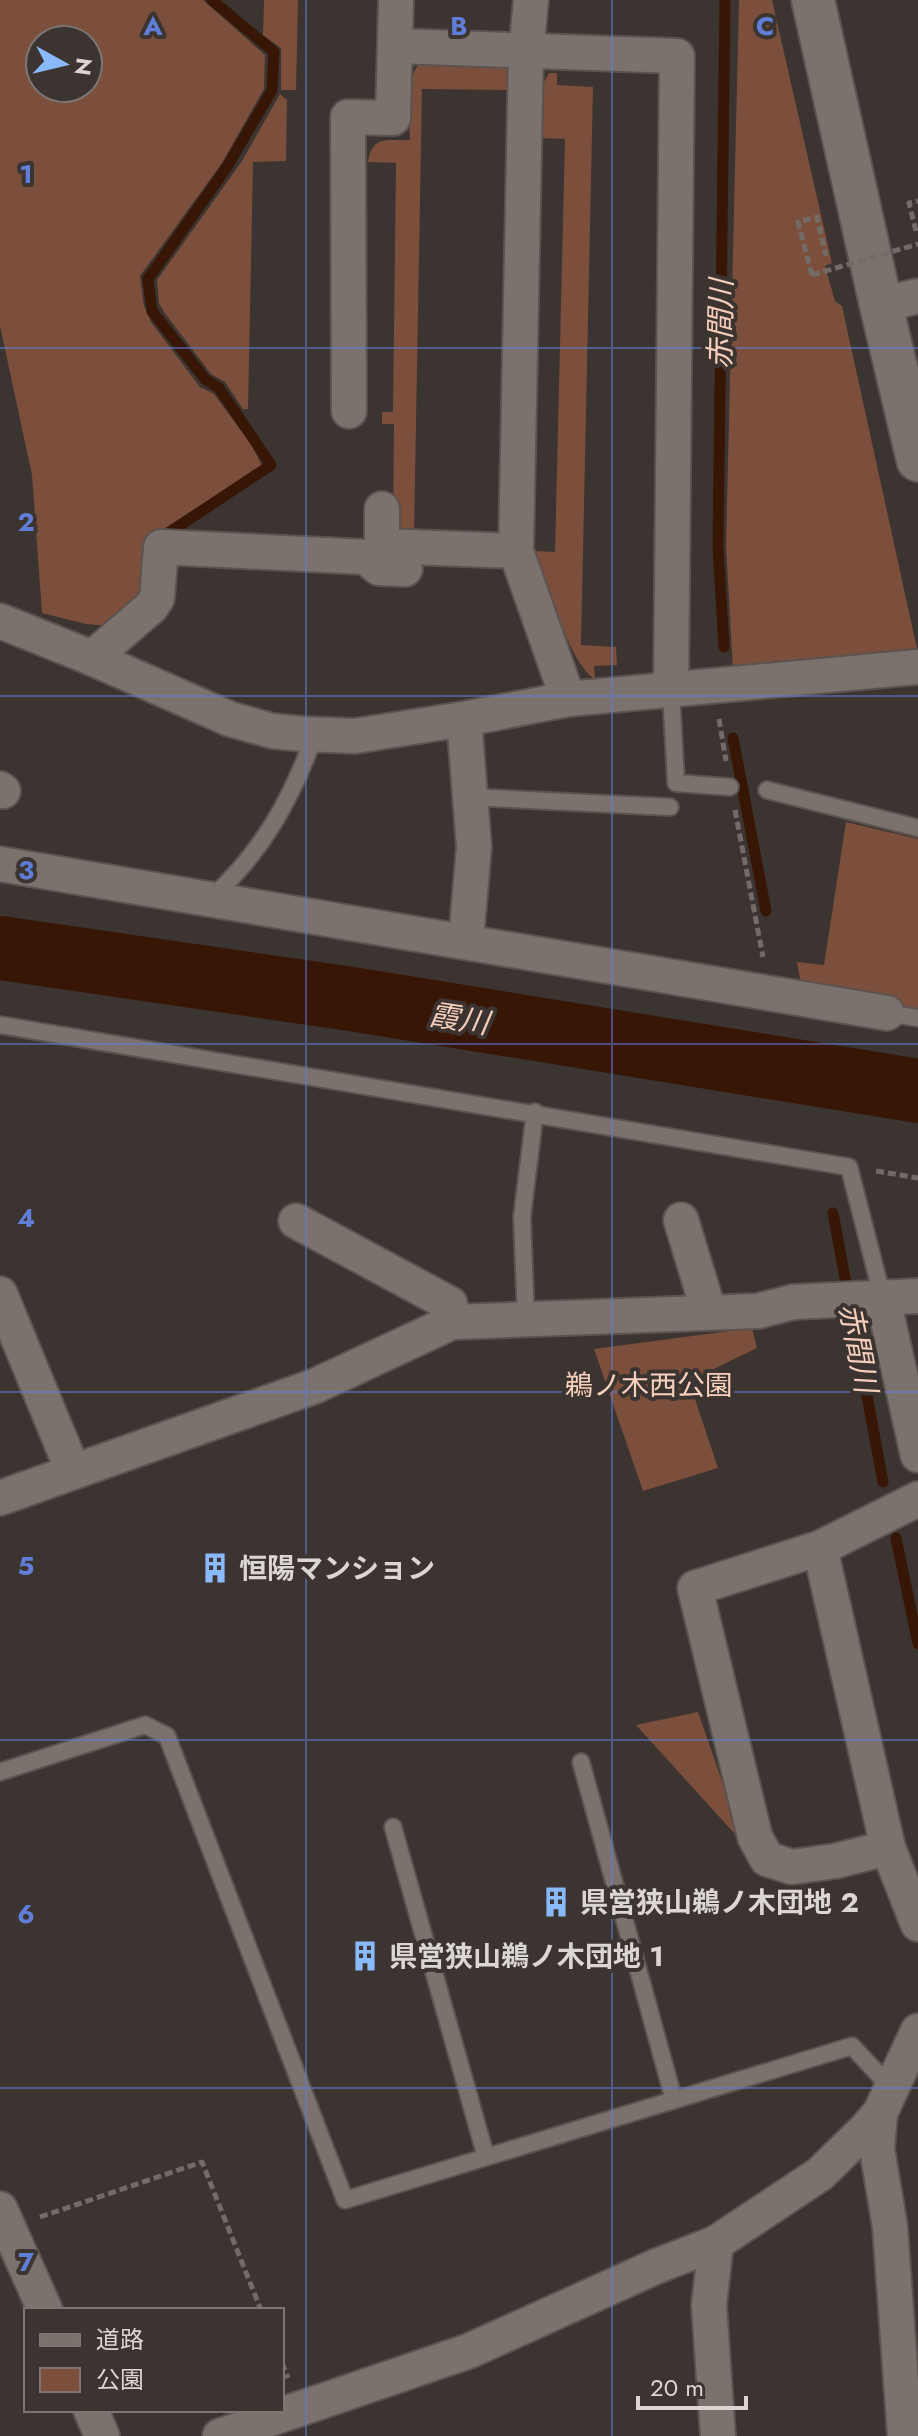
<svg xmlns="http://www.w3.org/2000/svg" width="918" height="2436" viewBox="0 0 918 2436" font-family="Jost,'Noto Sans JP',sans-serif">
	<rect width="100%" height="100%" fill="#3c3430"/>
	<!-- green -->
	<g fill="#7b4f3b" fill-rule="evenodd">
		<path d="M0,0H203L265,55L264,89L222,163L140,276L144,306L151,322L200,387L214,394L251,444L262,466L154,535L146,597L109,626L86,624L42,613L32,475L0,326ZM40,40H88V88H40Z"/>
		<path d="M264,0H298L296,90H281V48L263,35Z"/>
		<path d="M739,0H772L832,263L825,266L835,301L842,306L918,653L733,670L726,546Z"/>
		<path d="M422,62L508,64V90L422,89L414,535L393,534L394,424H382V412H393L396,163L368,162C372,135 387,141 410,140C410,119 404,74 422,62Z"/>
		<path d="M549,73H557V85L593,87L581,645L616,647L617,665L594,666L595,679C571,666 544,579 535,551L555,552L565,139L540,138L542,86Z"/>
		<path d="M280,94L287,100L286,161L253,162L248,409H243L225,382L211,374L164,312L159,303L157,280L242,161Z"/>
		<path d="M846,822L918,839V1010L802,989L797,962L824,965Z"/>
		<path d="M752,1328L757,1348L689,1381L718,1468L643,1491L594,1349Z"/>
		<path d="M698,1712L744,1844L636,1725Z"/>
	</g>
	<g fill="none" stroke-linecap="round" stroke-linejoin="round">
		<!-- stream -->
		<g stroke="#371605" stroke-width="11">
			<path d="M167,534L271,465L219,388L205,379L152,311L148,279L227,167L272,90L274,52L212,0"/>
			<path d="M724,647L718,547L725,0"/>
			<path d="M733,738L766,911"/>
			<path d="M833,1213L883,1482"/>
			<path d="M896,1538L918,1644"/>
		</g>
		<!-- river -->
		<path stroke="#371605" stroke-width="64" d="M0,948L345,998L918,1091"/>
		<!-- service casing -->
		<g stroke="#5a5350" stroke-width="20">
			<g id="service">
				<path d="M671,691L676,783L730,787"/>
				<path d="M767,790L918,828"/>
				<path d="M470,797L670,807"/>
				<path d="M210,899C262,853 292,798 315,734"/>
				<path d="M887,1013L918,1018"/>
				<path d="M0,1025L849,1167L883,1299"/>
				<path d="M526,1320L522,1217L535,1112"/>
				<path d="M581,1762L674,2100"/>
				<path d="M0,1772L145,1725L167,1736L345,2200L852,2046L891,2088"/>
				<path d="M393,1827L486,2157"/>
			</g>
		</g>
		<!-- minor casing -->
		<g stroke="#5a5350" stroke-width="38">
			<g id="minor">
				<path d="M531,0L526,52L516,551L568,699"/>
				<path d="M395,46L677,56L671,691"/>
				<path d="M881,305L918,296"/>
				<path d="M349,411L348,117L393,118L396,0"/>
				<path d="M382,509V546L516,551"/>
				<path d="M0,621L92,658L230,719L272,731L303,734L355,736L464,719L568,699L918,667"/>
				<path d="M92,658L151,607L157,598L161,547L366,557L379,568L405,569"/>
				<path d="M464,719L474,847L466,940"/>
				<path d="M0,789L3,791"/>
				<path d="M0,864L887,1013"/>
				<path d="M681,1220L709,1312"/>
				<path d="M296,1221L450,1304L452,1322"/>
				<path d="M0,1294L73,1471"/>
				<path d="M883,1299L918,1455"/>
				<path d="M0,1498L315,1386L452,1322L758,1311L793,1302L918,1296"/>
				<path d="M820,1548L888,1848L918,1924"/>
				<path d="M888,1848L835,1861L792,1867L767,1859L755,1837L695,1588L820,1548L918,1499"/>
				<path d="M880,2113L877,2149L890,2227L905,2436"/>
				<path d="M0,2209L45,2310"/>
				<path d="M716,2243L709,2305L718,2436"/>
				<path d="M91,2410L102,2436"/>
				<path d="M220,2436L469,2351L657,2266L716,2243L820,2174L866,2129L880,2113L918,2031"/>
			</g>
		</g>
		<!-- tertiary casing -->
		<g stroke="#5a5350" stroke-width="46">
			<path id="tertiary" d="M813,0L881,305L918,460"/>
		</g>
		<!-- path -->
		<g stroke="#726b68" stroke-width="5" stroke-dasharray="8 4" stroke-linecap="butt">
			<path d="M916,231L909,203L918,201"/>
			<path d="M812,275L798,222L817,217L826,256"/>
			<path d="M719,719L726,761"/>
			<path d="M735,810L763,957"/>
			<path d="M876,1171L918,1178"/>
			<path d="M40,2217L202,2162L261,2310"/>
			<path d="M282,2363L288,2378"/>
		</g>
		<!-- service -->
		<use href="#service" stroke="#7b726e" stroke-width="16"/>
		<!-- minor -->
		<use href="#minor" stroke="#7b726e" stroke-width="34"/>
		<!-- tertiary -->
		<use href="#tertiary" stroke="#7b726e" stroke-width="42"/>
		<!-- path-bridge -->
		<path stroke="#726b68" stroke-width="5" stroke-dasharray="8 4" stroke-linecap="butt" d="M812,275L918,244"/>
	</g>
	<!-- grid -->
	<path fill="none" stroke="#607ed7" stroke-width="2" stroke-opacity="0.55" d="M306,0V2436M612,0V2436M0,348H918M0,696H918M0,1044H918M0,1392H918M0,1740H918M0,2088H918"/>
	<!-- icons -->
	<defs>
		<g id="building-bare" transform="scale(2.4)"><path d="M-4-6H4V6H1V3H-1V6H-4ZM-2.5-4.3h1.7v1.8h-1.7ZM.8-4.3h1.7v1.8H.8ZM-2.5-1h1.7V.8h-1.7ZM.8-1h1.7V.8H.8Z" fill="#88bafc" stroke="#3c3430" stroke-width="2.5" paint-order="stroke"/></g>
	</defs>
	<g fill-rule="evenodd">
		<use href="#building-bare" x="215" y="1568"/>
		<use href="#building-bare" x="556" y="1902"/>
		<use href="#building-bare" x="365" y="1956"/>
	</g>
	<g text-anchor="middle" stroke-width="8" stroke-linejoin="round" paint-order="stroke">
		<!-- park labels -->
		<g font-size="28" fill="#f8d0be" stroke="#3c3430">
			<text x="649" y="1395">鵜ノ木西公園</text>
		</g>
		<!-- poi labels -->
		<g font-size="28" font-weight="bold" fill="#dbd6d4" stroke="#3c3430" text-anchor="start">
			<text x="239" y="1578">恒陽マンション</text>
			<text x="580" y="1912">県営狭山鵜ノ木団地 2</text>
			<text x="389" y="1966">県営狭山鵜ノ木団地 1</text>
		</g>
		<!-- water labels -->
		<g font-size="30" font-style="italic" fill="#f5cdbb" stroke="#3c3430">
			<text transform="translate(721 324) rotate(-89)" y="10">赤間川</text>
			<text transform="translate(459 1019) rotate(9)" y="10">霞川</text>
			<text transform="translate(858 1348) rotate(79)" y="10">赤間川</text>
		</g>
	</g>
	<g font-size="26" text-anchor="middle" font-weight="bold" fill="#607ed7" stroke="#3c3430" stroke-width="8" stroke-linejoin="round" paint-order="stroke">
		<text x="153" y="35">A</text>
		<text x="459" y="35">B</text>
		<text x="765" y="35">C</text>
		<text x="26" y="183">1</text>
		<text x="26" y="531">2</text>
		<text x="26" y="879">3</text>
		<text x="26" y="1227">4</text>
		<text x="26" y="1575">5</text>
		<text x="26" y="1923">6</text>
		<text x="26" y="2271">7</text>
	</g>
	<!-- legend -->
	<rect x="24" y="2308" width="260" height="104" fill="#3c3430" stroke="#7c7572" stroke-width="2"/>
	<rect x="40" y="2334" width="40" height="12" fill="#7b726e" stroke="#7c7572" stroke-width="2"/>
	<text x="96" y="2348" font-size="24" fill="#dbd6d4">道路</text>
	<rect x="40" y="2368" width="40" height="24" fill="#7b4f3b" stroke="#7c7572" stroke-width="2"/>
	<text x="96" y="2388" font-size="24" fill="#dbd6d4">公園</text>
	<!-- north arrow -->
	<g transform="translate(64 64) rotate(98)"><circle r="38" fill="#3c3430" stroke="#7c7572" stroke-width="2"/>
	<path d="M0-6L14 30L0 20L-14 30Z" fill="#88bafc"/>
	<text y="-12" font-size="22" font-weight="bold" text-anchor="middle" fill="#dbd6d4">N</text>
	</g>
	<!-- scale -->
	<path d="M638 2396v12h108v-12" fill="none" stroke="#dbd6d4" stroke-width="4"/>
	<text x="650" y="2396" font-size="24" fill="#dbd6d4" stroke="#3c3430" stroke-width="6" paint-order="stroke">20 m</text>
</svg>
